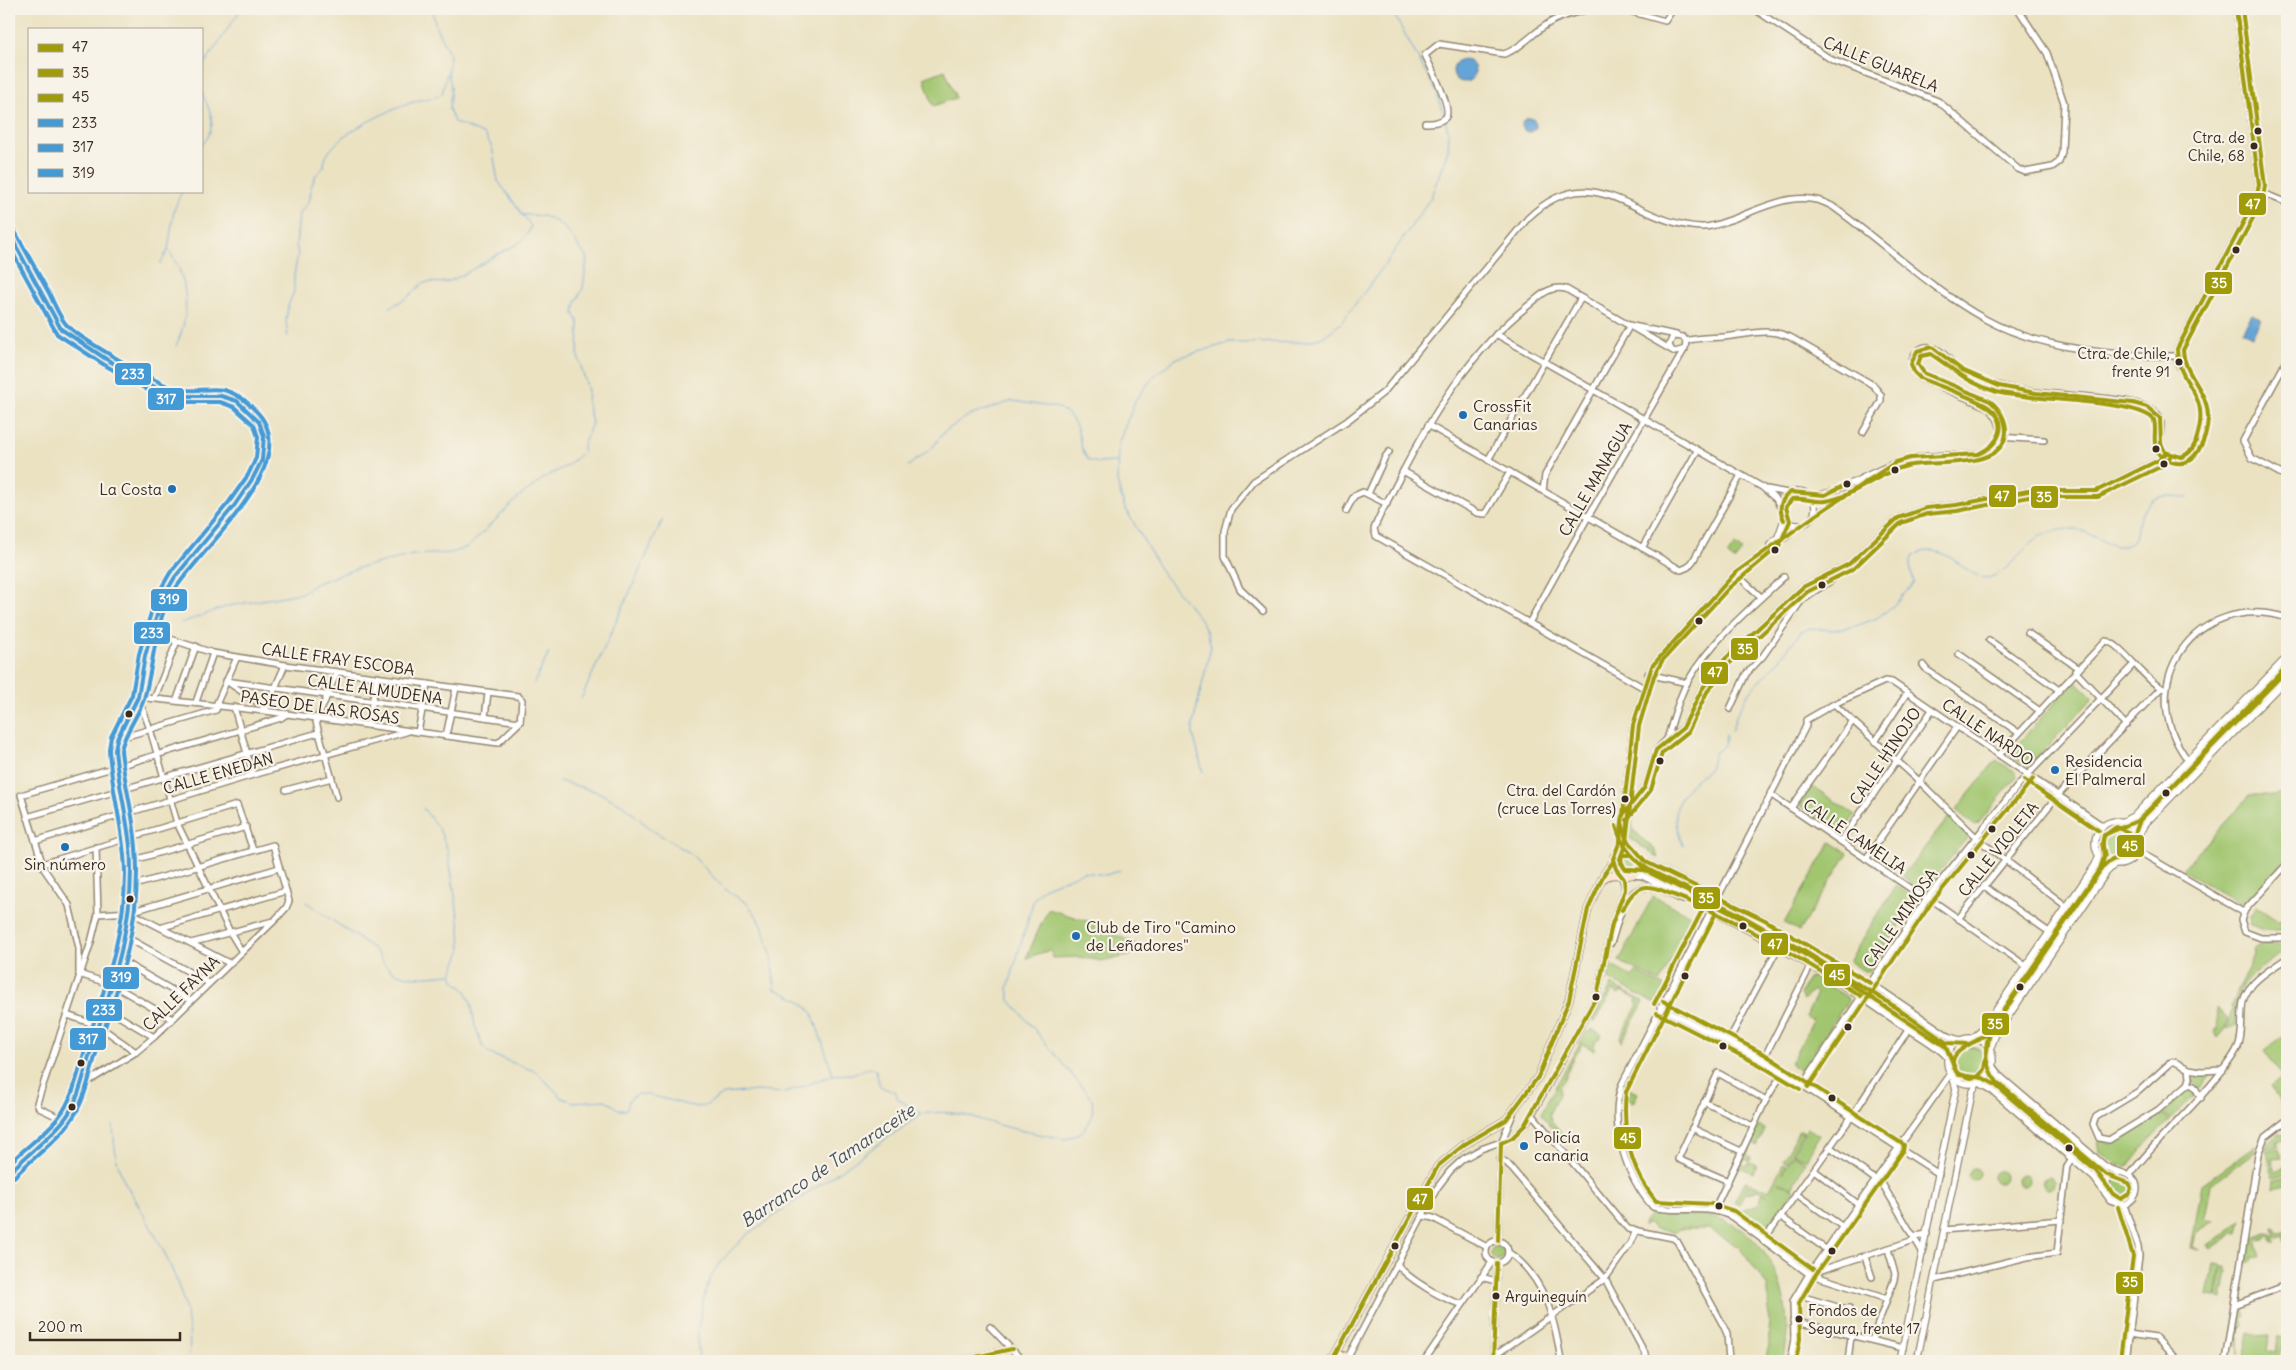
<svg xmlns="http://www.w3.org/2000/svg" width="2296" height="1370" viewBox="0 0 2296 1370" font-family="Delius,sans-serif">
	<rect width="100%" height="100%" fill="#f7f3e8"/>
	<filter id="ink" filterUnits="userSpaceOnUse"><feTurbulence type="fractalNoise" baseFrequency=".02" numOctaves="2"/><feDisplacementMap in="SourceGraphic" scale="10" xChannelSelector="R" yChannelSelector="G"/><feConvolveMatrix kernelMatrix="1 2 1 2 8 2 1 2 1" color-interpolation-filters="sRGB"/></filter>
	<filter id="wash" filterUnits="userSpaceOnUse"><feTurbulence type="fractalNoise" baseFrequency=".0096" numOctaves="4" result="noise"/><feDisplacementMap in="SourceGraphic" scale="20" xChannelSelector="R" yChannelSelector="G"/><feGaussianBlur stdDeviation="1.12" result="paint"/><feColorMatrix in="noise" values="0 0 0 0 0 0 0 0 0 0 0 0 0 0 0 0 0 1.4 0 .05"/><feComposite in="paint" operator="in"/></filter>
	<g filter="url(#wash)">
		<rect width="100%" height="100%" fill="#ebe2c2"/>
		<!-- green -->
		<g fill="#a2c66f" stroke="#6e7846">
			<path d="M945,70L956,98L933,106L924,78Z"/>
			<path d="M1735,545L1742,551L1734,561L1727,555Z"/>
			<path d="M2075,680L2092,696L2091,700L2028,767L2008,755Z"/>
			<path d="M1996,760L2016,772L2017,776L1978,824L1974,825L1956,810Z"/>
			<path d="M1812,786L1855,815L1843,832L1836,831L1801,807L1800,803Z"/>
			<path d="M2287,792C2287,806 2291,842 2287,854C2284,865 2250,902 2239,903L2182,870L2250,795H2275Z"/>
			<path d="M1631,813L1633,830L1655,850L1658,858L1631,839L1626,833L1625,826Z"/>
			<path d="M1949,817L1967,834V838L1924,891L1902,876Z"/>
			<circle cx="2118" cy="843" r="15"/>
			<path d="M1831,842L1848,853L1799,931L1784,923Z"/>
			<circle cx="1627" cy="861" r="9"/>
			<path d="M1896,885L1917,900L1869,971H1864L1849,961Z"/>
			<path d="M1653,896L1694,917L1660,982L1619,961Z"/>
			<path d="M2257,907L2278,921L2281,920L2282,930H2263L2251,925V916Z"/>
			<path d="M1048,909L1100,925L1101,929L1135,943L1130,956L1102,961L1079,957L1053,958L1050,950L1026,958Z"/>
			<path d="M2262,945H2284L2287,948L2251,976L2243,985L2235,1005L2236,1026L2227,1029L2232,1010L2231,1005L2254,955L2253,950Z"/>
			<path d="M1610,965L1632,977L1636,972L1665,987L1656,1004L1607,978Z"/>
			<path d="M1813,976L1847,997L1848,1001L1815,1049L1818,1053L1802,1076L1799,1074L1801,1071L1790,1064L1813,1021L1806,1017L1817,993L1813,991L1803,1000L1800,994L1808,978Z"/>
			<path d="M1612,985L1644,1002L1621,1042L1620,1037L1638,1005L1636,1003L1637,999L1621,991L1619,994L1613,990L1595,1022L1592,1020Z"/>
			<path d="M2216,1009L2228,1019L2225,1030L2218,1038L2214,1030H2218Z"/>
			<path d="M1591,1029L1601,1034V1037L1595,1042L1594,1050L1582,1044L1579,1051L1573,1058L1565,1079L1559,1087V1094L1549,1114L1551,1120L1564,1136L1570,1137L1566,1144L1542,1116V1111L1587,1031L1590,1033Z"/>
			<path d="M2287,1034V1106L2284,1108L2270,1087L2283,1077L2264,1050Z"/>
			<circle cx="1970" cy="1061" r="15"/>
			<path d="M2200,1074H2211L2200,1089L2193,1082Z"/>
			<path d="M2187,1087L2194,1090L2195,1095L2170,1120L2163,1112Z"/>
			<path d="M1627,1088L1638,1093L1633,1103L1624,1098Z"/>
			<path d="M2162,1113L2169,1121L2146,1144L2128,1167L2117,1166L2100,1152L2098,1140L2108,1142L2110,1145Z"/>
			<path d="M1758,1126L1765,1129L1757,1146L1752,1143L1747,1155L1751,1157L1750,1161L1745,1159L1742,1164L1747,1166L1749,1162L1757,1165L1753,1173L1738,1166Z"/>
			<path d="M1807,1128L1819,1135L1806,1160L1793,1154Z"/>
			<path d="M1799,1130L1803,1131L1787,1163L1783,1161Z"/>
			<path d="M2278,1133L2287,1134L2286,1140L2276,1141L2278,1146L2265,1150L2269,1141Z"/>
			<path d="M2255,1146L2254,1153L2211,1184L2205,1219L2214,1221L2196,1233L2193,1247L2199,1250L2191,1248L2202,1184Z"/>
			<path d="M2279,1148L2282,1157L2272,1158L2273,1163L2269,1164L2266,1152Z"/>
			<path d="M1793,1155L1805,1162L1792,1188L1778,1182L1795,1190L1766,1231L1760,1232L1738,1215L1744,1209L1759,1204L1761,1193L1768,1196L1758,1190L1746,1194L1751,1183L1769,1191L1783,1164L1786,1165L1783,1173Z"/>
			<path d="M2274,1165L2276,1172L2285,1166L2287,1173L2274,1178L2270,1166Z"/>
			<circle cx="1974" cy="1174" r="6"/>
			<circle cx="1999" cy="1177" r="6"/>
			<circle cx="2023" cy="1180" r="6"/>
			<path d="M2287,1176V1185L2274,1188L2275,1180Z"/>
			<circle cx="2048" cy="1183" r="6"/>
			<circle cx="2121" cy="1190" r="13"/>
			<path d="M1745,1181L1749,1182L1739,1205L1734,1202Z"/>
			<path d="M1652,1213C1671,1220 1693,1212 1713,1217C1774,1231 1797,1308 1783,1361H1765L1769,1345L1768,1287L1739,1247L1709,1229H1678L1676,1232L1654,1229L1652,1225L1646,1224L1643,1227L1644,1222Z"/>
			<path d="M2242,1221L2239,1234L2234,1233L2211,1249L2208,1245Z"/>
			<path d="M2272,1227H2274L2276,1233L2287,1230V1249L2283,1235L2274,1238Z"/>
			<path d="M2267,1233L2271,1234L2274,1242H2271L2269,1236L2265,1237V1239L2256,1240L2261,1256L2251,1257L2252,1261L2245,1263L2249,1240Z"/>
			<circle cx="1498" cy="1253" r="7"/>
			<path d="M2214,1264L2221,1265L2216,1298L2208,1297Z"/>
			<path d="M2222,1267H2227L2225,1271H2227L2224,1290H2222V1299L2217,1298Z"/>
			<path d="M2243,1311L2245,1316L2241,1318L2244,1325L2238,1329V1354L2235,1327L2237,1313Z"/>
			<path d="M2249,1333L2270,1336L2268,1351L2276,1353L2278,1338L2287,1337V1343L2283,1342L2282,1350H2280L2279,1361H2244Z"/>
		</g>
		<!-- water -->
		<g fill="#65a4d7" stroke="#50677a">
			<circle cx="1464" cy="71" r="11"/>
			<circle cx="1529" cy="125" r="7"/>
			<path d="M2252,314L2261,319L2252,336L2242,331Z"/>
		</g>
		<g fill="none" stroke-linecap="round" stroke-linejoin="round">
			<!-- stream -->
			<g stroke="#65a4d7" stroke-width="1">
				<path d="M1391,9L1436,91L1444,114"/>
				<path d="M201,69L241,9"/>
				<path d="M201,88C209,116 221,119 201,147"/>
				<path d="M168,250C189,278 191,314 176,346"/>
				<path d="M160,264L168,250L174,210L182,191"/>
				<path d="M389,308L408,297L423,283C431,281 439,284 446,282C461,278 482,263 496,255C504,250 513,248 520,242C525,238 529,232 531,226L498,181L492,147L485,135L454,122L449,109L451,88L448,71L450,55L436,27L432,9"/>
				<path d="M288,336L286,321L288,306L294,291V275L298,254L296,245L299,214L310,199L311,187L316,175L324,167C322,138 393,108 417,101C426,98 433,99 442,94L447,73"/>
				<path d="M908,466L932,448L944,432L966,417L1012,401L1059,408L1070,416L1077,428L1082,449L1088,460L1098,463L1117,462"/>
				<path d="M181,623L228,606L301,593L317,583L358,568L413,555L451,553L468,547L520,496L547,476L567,466L583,452V446L592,423L587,403L588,390L578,356L579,323L574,313L576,302L583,288L587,258C565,229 561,213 521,215"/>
				<path d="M534,683L549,653"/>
				<path d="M581,699L663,519"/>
				<path d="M1203,772L1193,734V724L1211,646L1207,632L1200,619L1163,574L1124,506L1117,482L1118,444L1136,399L1155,375L1177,358L1229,343L1307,342L1323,337L1341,323L1389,259L1431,197L1448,150L1449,134L1445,120"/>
				<path d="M559,781L598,792L623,805L652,830L690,853L725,889L748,904L761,923L771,954L775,989L799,1000L812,1012L833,1074"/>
				<path d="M423,808L439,829L448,851L460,928L461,951L452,974L454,980L466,991L471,1002L475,1026L483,1047L490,1054L537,1072L562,1098L574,1102L605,1100L620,1110H626L630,1099L637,1094L650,1095L695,1107L705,1106L724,1094L757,1091L785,1093L833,1075L852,1074L871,1067L876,1070L880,1087L896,1092L898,1099L922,1114"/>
				<path d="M1683,845C1680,837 1676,827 1676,818C1674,798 1695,778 1710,769L1714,753C1723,748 1725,745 1726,735L1732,729L1737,714L1749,692L1775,665L1801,632L1810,628L1832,630L1853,627L1877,618L1892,607L1914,583L1910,566L1912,557C1946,534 1969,585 1991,577C2012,570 2027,540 2045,534C2052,531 2063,529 2071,529C2090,527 2113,557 2132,542C2137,537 2136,530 2138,524C2148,495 2160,493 2188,498"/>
				<path d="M306,902L374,949L386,966L397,974L414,977L452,974"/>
				<path d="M113,1126C114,1141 115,1156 120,1171C124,1184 134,1196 140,1208C164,1250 198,1310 188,1361"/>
				<path d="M700,1361C696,1347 698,1333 700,1318C706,1276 716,1264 747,1235L922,1114C955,1109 969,1117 999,1125C1021,1131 1043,1135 1065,1139C1086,1134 1095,1121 1092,1099L1010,1000L1008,988L1034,899L1043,888L1083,872L1106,875L1120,870"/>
			</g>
		</g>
	</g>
	<g filter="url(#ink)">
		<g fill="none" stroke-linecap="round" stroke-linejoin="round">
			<!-- minor casing -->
			<g stroke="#938670" stroke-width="8">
				<g id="minor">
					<path d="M1622,9L1665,21L1673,9"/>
					<path d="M1754,9L1832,60L1938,101L2018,169L2025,172L2052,167L2059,162L2062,152L2064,103L2047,53L2018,9"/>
					<path d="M1425,123C1432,123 1439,123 1445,118C1454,110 1430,66 1425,55L1439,44L1504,54C1520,49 1532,34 1546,25C1559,16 1576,12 1591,9"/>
					<path d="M2258,191L2287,203"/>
					<path d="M1633,326L1676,335"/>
					<path d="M1496,334L1762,487L1776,499L1780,507"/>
					<path d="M1686,341C1699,337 1711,338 1724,337C1748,335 1767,327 1790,337L1873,385L1881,395V401L1863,432"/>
					<path d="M2287,360L2243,441L2252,458L2287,477"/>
					<path d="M1428,425L1681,570L1688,567L1693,561L1741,475"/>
					<path d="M1999,437L2044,440"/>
					<path d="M1488,460L1581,298"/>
					<path d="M1403,471L1477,513L1485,514L1510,472"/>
					<path d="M1767,489L1788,493"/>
					<path d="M1543,491L1545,475L1630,325"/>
					<path d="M1368,494L1385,457L1389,452"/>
					<path d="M1346,511L1354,496L1363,492L1387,504"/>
					<path d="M1642,548L1697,451"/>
					<path d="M1735,573L1761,597"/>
					<path d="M1263,611L1240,589L1225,556V531L1231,509L1254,481L1347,421L1384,392L1528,218C1594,154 1633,224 1701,227C1711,228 1721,223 1730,220C1763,208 1799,187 1832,206C1884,243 1929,288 1985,319C2037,348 2117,357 2177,356"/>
					<path d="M1529,623L1588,517L1684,350"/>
					<path d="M152,633L213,653L285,665L518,696L522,700L520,722L498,743L265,711L138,697L150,729L177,823L230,932L242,952"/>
					<path d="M2028,633L2078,668"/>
					<path d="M1989,640L2059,690"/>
					<path d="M1959,654L2040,711"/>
					<path d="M1923,665L1927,670L2019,733"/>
					<path d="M2075,671L2126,725"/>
					<path d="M1648,674L1687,683"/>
					<path d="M226,681L520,722"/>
					<path d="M229,683L263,706L265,711"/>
					<path d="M1644,688L1376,536L1374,529C1380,513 1390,497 1398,481C1431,416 1471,350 1529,305C1541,295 1550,285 1566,289L1675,352L1685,349L1686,341L1683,337L1673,336L1669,345L1671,349"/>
					<path d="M155,697L177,641"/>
					<path d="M177,699L196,646"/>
					<path d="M196,702L213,653"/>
					<path d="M1834,704L1917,779L1980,841L2066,906"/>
					<path d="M216,705L237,657"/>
					<path d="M234,707L253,775"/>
					<path d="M1730,709L1746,674L1763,656L1799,604C1809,591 1826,587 1838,575L1839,571"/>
					<path d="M265,711L285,665"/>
					<path d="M485,717L488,693"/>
					<path d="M368,725L377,677"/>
					<path d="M418,732L427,684"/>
					<path d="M446,736L456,688"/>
					<path d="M117,739L216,710L218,705"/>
					<path d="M1667,739C1673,721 1678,698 1688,681C1711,641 1750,608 1784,577"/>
					<path d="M1875,742L1907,693"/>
					<path d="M1999,755L2105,641C2120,641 2146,683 2164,689"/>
					<path d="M2188,760C2130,684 2196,590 2287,618"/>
					<path d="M286,790L332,778"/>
					<path d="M1770,794L1920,895L1932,900L2026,966"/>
					<path d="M337,797L316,722L337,672"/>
					<path d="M1791,808L1852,722"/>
					<path d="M1622,816L1645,787L1656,750L1667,739L1683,728L1702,689L1725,659L1803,587L1849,564L1898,518L1926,508L1956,505L2028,491H2096L2159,460L2166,453"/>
					<path d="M27,817L318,733"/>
					<path d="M35,841L253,775L406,732"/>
					<path d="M1841,841L1932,710"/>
					<path d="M2138,851L2243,912"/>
					<path d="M1640,857L1646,862L1765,920L1884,992L1950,1037L1960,1040"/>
					<path d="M1866,859L1957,727"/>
					<path d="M131,861L246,827"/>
					<path d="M42,864L237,805L253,850"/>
					<path d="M2287,864L2245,910L2241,920L2245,932L2261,938H2287"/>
					<path d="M1634,875L1642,876C1730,919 1817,965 1897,1022C1913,1033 1934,1043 1947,1057"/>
					<path d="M1984,886L2049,932"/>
					<path d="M130,912L229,963"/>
					<path d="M98,914L130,912L279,868"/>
					<path d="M1958,919L2058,795L2161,688"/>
					<path d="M163,927L286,891"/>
					<path d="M126,937L209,983"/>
					<path d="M191,943L273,921"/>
					<path d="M1611,943C1618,924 1623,885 1650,887C1661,888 1673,896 1683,900"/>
					<path d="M120,960L191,1001"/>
					<path d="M79,974V948L69,905L44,869L21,795L281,718L287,714"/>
					<path d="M79,974L113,985L172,1019"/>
					<path d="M1660,1007L1763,1060L1939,1174"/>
					<path d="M105,1008L154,1037"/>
					<path d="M67,1015L99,1026L136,1052"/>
					<path d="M1728,1042L1779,946"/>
					<path d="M1763,1060L1811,965"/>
					<path d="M2189,1069L2201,1071L2223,1070"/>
					<path d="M1979,1083L1990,1089L2094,1178L2110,1200L2124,1205C2131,1202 2136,1198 2137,1190C2138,1171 2115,1174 2104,1165L2001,1077L1993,1067"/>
					<path d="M1803,1084L1927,898L2020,783L2134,664"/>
					<path d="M2188,1084L2190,1078L2189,1069L2175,1062H2171L2139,1091L2096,1117L2093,1124L2099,1138L2109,1140L2158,1110L2188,1084L2194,1086L2201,1098"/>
					<path d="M78,1088L136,1052L154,1037L274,921L286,908L289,901L273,845L131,886"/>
					<path d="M1704,1102L1753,1126"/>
					<path d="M1532,1114L1628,1229L1673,1238L1677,1241L1723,1325L1727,1334L1729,1361"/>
					<path d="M64,1120L39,1108L37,1103L91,942L98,914L96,847"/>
					<path d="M1692,1128L1741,1151"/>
					<path d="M1830,1147L1883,1185L1923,1253"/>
					<path d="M1500,1159L1507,1163L1605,1279L1649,1361"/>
					<path d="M1814,1170L1858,1204"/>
					<path d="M2130,1175C2156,1139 2191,1111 2218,1076C2225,1067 2233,1058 2238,1047C2243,1035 2241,1023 2242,1010C2242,984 2269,971 2287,958"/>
					<path d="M1728,1181L1678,1159L1718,1073L1766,1100"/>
					<path d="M2105,1191L2108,1178L2120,1172"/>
					<path d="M1796,1194L1843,1227"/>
					<path d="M2124,1205L2138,1246L2139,1256L2126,1361"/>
					<path d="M1714,1210L1766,1100L1783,1072"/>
					<path d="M1423,1216L1433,1218L1487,1247"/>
					<path d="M1780,1216L1827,1250"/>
					<path d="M1944,1230L2061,1220"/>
					<path d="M1911,1233L1915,1236L1927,1234"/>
					<circle cx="1497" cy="1252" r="11"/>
					<path d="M1498,1241L1501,1143L1513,1114"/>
					<path d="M1763,1241L1852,1116L1908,1030"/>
					<path d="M1508,1252C1545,1277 1555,1320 1561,1361"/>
					<path d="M1865,1257L1872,1277"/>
					<path d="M1397,1263C1404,1277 1447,1302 1463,1304"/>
					<path d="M1809,1274L1914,1240"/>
					<path d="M1481,1277L1496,1281"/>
					<path d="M1934,1280L2027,1257L2057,1253L2067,1166L2072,1158"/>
					<path d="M1797,1295L1841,1308H1849"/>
					<path d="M1887,1299L1809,1274L1732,1217C1703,1203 1681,1214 1653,1207C1626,1177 1608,1122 1622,1084L1806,726V720L1834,704L1885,681L1892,682L2103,826"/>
					<path d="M2234,1305L2287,1285"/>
					<path d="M1793,1321L1903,1348"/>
					<path d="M990,1327L1023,1361"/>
					<path d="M2129,1334L2156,1338L2178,1361"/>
					<path d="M1872,1340L1894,1280L1895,1274L1888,1249"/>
					<path d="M1337,1352L1353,1361"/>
					<path d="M1493,1354L1500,1352L1605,1279L1630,1244L1636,1230"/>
					<path d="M957,1361L1012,1349"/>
					<path d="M1346,1361L1437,1188L1450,1171L1463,1159L1481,1149L1512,1138L1524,1126L1532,1114L1597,996L1612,924L1625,890L1622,875"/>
					<path d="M1424,1361L1492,1262"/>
					<path d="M1493,1361L1497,1263"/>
					<path d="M1790,1361L1794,1339L1793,1301L1809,1274L1950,1075"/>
					<path d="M1848,1361L1851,1336"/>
					<path d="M2225,1361L2258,1154L2265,1137L2287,1120"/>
				</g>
			</g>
			<!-- tertiary casing -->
			<g stroke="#938670" stroke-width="8">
				<g id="tertiary">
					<path d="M9,233L61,329L106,359L160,390L176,396H221L237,401L259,422L264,436V447L262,460L253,478L234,506L175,577L161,601L145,656L138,697L117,739L115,750C117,783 126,814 130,847C137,917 115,982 92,1047C84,1070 79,1101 64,1120C48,1140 26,1154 9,1173"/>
					<circle cx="1798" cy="508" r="17"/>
					<path d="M1809,495C1837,498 1878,465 1909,459C1931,454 1955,456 1978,454C2004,445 2007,425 1988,407L1920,378C1915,373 1911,368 1912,361C1913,353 1922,345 1931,347C1943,349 1951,364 1961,370C1976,379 1998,386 2015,389C2047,397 2131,394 2154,411C2168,421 2156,437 2163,450C2168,455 2176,459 2184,456C2191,454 2195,445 2197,438C2200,428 2204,415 2202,404C2197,383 2174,374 2177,349L2256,198L2259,185L2236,9"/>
					<path d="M1813,517L1884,469"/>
					<path d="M1770,545L1778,537L1784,520"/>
					<circle cx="2117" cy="843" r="22"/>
					<path d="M2122,822L2135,815L2287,657"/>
					<path d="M1622,828L1626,839L1634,850"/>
					<path d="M2138,836L2145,824L2287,678"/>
					<path d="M1616,854L1620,841L1633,725L1652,666L1735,573L1786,537L1798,526"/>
					<circle cx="1970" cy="1061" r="23"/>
					<path d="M1973,1038L1983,1029L2095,865L2099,855"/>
					<path d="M1990,1050L1995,1036L2106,873L2115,864"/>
					<path d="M1900,1361L1954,1097L1956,1089L1953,1078"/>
					<path d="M1917,1361L1972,1093L1977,1084"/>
				</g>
			</g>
			<!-- secondary casing -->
			<g stroke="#938670" stroke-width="9">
				<g id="secondary">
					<path d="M1603,879C1614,869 1625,881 1637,872L1641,860L1634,850L1622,849L1614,856V866L1622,875"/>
					<path d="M1332,1361L1438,1166L1465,1144L1506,1120L1538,1077L1569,1000L1588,909L1604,874L1613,862"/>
					<path d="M1336,1361L1345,1356"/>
				</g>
			</g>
			<!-- minor -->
			<use href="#minor" stroke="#fff" stroke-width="5"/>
			<!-- tertiary -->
			<use href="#tertiary" stroke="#fff" stroke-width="5.5"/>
			<!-- secondary -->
			<use href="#secondary" stroke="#fbe5cf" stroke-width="7"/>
			<!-- bus-1 casing -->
			<g stroke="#f7f3e8" stroke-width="8">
				<g id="bus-1">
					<path d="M1784,520C1778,509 1780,499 1791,492L1825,495L1847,484"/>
					<path d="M1622,816L1645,787L1656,750L1683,728L1702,689L1725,659L1803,587L1849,564L1898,518L1926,508L1956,505L2028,491H2096L2159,460L2166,453"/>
					<path d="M1622,822L1626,839L1646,862L1765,920L1870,983"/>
					<path d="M1622,910C1628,900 1633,889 1646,887C1654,886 1664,891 1671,894C1739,919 1800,959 1861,996"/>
					<path d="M1501,1143L1512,1138L1524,1126L1597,996L1612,924L1625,890L1624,879L1616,869L1613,859L1620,841L1633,725L1652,666L1735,573L1813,517L1896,462L1910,458L1978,454C1999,445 2011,423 1988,407C1973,397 1938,386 1920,378L1914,372L1911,364L1917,351L1932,347L1962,370L1999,386L2036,393L2133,403L2147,407L2160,418L2161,443L2165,452L2181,457C2190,454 2195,447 2197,437C2211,390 2178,389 2177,349L2256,198L2259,185L2236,9"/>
					<path d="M1498,1241L1501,1143"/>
					<path d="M957,1361L1012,1349"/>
					<path d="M1332,1361L1438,1166L1465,1144L1506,1120L1538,1077L1569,1000L1588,909L1604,874L1613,862"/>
					<path d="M1493,1361L1497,1263"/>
				</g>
			</g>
			<!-- bus-2 casing -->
			<g stroke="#f7f3e8" stroke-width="8">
				<g id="bus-2">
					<path d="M2024,780L2099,831"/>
					<path d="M1627,820L1651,790L1662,753L1688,732L1707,692L1730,663L1807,592L1853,569L1901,523L1927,514L1957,511L2029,497H2098L2162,466L2170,457"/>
					<path d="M1616,826C1627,869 1672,882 1708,899L1654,1004"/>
					<path d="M2116,827L2128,832L2132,838L2129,853C2116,860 2112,857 2101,869L1990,1032C1983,1050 1985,1067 1997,1082L2107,1175L2128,1183L2131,1188L2129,1194L2121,1199L2113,1194L2096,1171L1994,1084L1983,1078L1959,1075C1938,1052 1976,1044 1988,1033L2100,869C2108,851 2100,850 2104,836Z"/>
					<path d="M1713,904L1644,870L1625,869L1620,859L1626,842L1639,726L1654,676L1662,661L1729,588L1779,546L1790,521L1786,507L1792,499C1804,497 1815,503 1826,501C1855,496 1878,473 1907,466C1934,459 2005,472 2006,431C2006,419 1999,408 1990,401L1924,373L1918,364L1921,356L1931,354C1956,371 1966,382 1997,392C2029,401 2138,399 2154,420C2157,430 2152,441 2157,451C2160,457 2165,460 2172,462C2196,470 2207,437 2208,418C2209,391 2184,376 2183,350L2262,201L2265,186L2242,9"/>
					<path d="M1657,1013L1760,1065L1800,1089"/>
					<path d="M1808,1087L1932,902L2033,779"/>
					<path d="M2118,1207L2133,1256L2120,1360"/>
				</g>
			</g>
			<!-- bus-3 casing -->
			<g stroke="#f7f3e8" stroke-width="8">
				<g id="bus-3">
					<path d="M2283,674L2140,820L2127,855L2112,859L2101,869L1990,1032L1984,1069L1979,1076L1971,1078L1957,1073L1946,1047L1814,960L1760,928L1645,870L1625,869L1621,863L1622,855H1631L1643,867L1735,912L1794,945L1889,1003L1947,1043L1969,1044L1979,1040L1988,1033L2100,869L2105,855L2102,844L2104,835L2139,820L2287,666"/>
					<path d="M1716,913L1626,1092C1622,1132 1631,1170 1656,1201L1712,1204L1734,1211L1813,1269"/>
					<path d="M1663,1001L1766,1055L1904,1145L1903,1151L1814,1277L1799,1303L1800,1339L1796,1361"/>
				</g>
			</g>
			<!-- bus-4 casing -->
			<g stroke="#f7f3e8" stroke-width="8">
				<path id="bus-4" d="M9,233L61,329L106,359L160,390L176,396H221L237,401L259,422L264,436L262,460L253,478L234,506L175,577L161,601L145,656L138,697L117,739L115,750C118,783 127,815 130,847C136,917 114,982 92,1047C84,1071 80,1100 64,1120C48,1140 26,1155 9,1173"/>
			</g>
			<!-- bus-5 casing -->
			<g stroke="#f7f3e8" stroke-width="8">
				<path id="bus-5" d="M9,246L57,334L103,364L158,396L175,402H220L234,407L254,425L258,437L256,458L248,475L229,502L170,573L155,599L139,654L132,695L111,737L109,749C111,791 125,832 125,874C125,934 104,990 86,1047C79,1068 75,1092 63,1111C49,1132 26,1146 9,1164"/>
			</g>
			<!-- bus-6 casing -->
			<g stroke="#f7f3e8" stroke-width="8">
				<path id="bus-6" d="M14,1177C32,1158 55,1143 70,1122C86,1100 90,1072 98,1047C121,982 142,918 136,848C134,815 124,783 121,750C125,731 138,717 144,699C153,668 154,633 167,603C189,555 311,463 255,410C245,400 238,394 224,390C209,387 190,393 175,389C159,384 74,336 65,323C58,314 54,303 49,293C37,272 26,251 14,230"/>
			</g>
			<!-- bus-1 -->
			<use href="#bus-1" stroke="#a09b09" stroke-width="4"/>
			<!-- bus-2 -->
			<use href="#bus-2" stroke="#a09b09" stroke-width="4"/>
			<!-- bus-3 -->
			<use href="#bus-3" stroke="#a09b09" stroke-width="4"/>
			<!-- bus-4 -->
			<use href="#bus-4" stroke="#449ad5" stroke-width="4"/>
			<!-- bus-5 -->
			<use href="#bus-5" stroke="#449ad5" stroke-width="4"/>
			<!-- bus-6 -->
			<use href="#bus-6" stroke="#449ad5" stroke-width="4"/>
		</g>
	</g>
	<!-- markers -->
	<g fill="#3b2a1e" stroke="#f7f3e8" stroke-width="2">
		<circle cx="2258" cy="131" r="4.5"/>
		<circle cx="2254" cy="146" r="4.5"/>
		<circle cx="2236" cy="250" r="4.5"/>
		<circle cx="2179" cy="362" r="4.5"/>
		<circle cx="2156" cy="449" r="4.5"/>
		<circle cx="2164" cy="464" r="4.5"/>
		<circle cx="1895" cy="470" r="4.5"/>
		<circle cx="1847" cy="484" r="4.5"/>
		<circle cx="1775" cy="550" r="4.5"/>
		<circle cx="1822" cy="585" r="4.5"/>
		<circle cx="1699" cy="621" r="4.5"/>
		<circle cx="129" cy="714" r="4.5"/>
		<circle cx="1660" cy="761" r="4.5"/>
		<circle cx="2166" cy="793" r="4.5"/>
		<circle cx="1625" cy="799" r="4.5"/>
		<circle cx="1992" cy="829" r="4.5"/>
		<circle cx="1971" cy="855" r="4.5"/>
		<circle cx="130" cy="899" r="4.5"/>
		<circle cx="1743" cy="926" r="4.5"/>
		<circle cx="1685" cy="976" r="4.5"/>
		<circle cx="2020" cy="987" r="4.5"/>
		<circle cx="1596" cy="997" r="4.5"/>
		<circle cx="1848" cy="1027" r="4.5"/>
		<circle cx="1723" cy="1046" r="4.5"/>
		<circle cx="81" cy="1063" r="4.5"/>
		<circle cx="1832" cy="1098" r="4.5"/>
		<circle cx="72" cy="1107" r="4.5"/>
		<circle cx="2069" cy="1148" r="4.5"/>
		<circle cx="1719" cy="1206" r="4.5"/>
		<circle cx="1395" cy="1246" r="4.5"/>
		<circle cx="1832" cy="1251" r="4.5"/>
		<circle cx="1496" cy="1296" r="4.5"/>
		<circle cx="1799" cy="1319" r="4.5"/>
	</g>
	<g fill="#1f6fb2" stroke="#f7f3e8" stroke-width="2">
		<circle cx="1463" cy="415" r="5"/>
		<circle cx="172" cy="489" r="5"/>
		<circle cx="2055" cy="770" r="5"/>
		<circle cx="65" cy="847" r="5"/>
		<circle cx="1076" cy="936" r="5"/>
		<circle cx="1524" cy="1146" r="5"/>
	</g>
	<g text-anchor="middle" stroke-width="4.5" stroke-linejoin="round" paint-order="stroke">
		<!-- bus labels -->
		<g font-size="15" fill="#3b2a1e" stroke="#f7f3e8" text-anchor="end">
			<text x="2245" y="143">Ctra. de<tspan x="2245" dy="18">Chile, 68</tspan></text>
			<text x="2170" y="359">Ctra. de Chile,<tspan x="2170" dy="18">frente 91</tspan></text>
			<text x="1616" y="796">Ctra. del Cardón<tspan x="1616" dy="18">(cruce Las Torres)</tspan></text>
			<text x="1505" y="1302" text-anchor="start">Arguineguín</text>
			<text x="1808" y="1316" text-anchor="start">Fondos de<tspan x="1808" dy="18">Segura, frente 17</tspan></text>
		</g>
		<!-- street labels -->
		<g font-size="16" fill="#3b2a1e" stroke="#f7f3e8">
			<text transform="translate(1881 64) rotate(22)" y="6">CALLE GUARELA</text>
			<text transform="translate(1595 479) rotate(-60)" y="6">CALLE MANAGUA</text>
			<text transform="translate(338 659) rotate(8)" y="6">CALLE FRAY ESCOBA</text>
			<text transform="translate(375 689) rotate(8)" y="6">CALLE ALMUDENA</text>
			<text transform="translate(320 707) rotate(8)" y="6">PASEO DE LAS ROSAS</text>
			<text transform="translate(1988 732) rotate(34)" y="6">CALLE NARDO</text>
			<text transform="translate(1885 756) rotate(-56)" y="6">CALLE HINOJO</text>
			<text transform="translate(218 773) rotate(-16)" y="6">CALLE ENEDAN</text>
			<text transform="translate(1855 836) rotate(34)" y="6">CALLE CAMELIA</text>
			<text transform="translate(1998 849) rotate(-51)" y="6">CALLE VIOLETA</text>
			<text transform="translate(1900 918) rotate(-55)" y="6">CALLE MIMOSA</text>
			<text transform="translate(181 993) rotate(-44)" y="6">CALLE FAYNA</text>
		</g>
		<!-- poi labels -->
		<g font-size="16" fill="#3b2a1e" stroke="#f7f3e8" text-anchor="start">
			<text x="1473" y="412">CrossFit<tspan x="1473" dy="18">Canarias</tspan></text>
			<text x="162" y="495" text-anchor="end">La Costa</text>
			<text x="2065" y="767">Residencia<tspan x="2065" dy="18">El Palmeral</tspan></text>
			<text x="65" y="870" text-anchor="middle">Sin número</text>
			<text x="1086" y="933">Club de Tiro "Camino<tspan x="1086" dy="18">de Leñadores"</tspan></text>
			<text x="1534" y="1143">Policía<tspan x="1534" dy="18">canaria</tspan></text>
		</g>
		<!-- water labels -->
		<g font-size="18" font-style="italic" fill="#4a555f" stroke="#f7f3e8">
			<text transform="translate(828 1166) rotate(-34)" y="6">Barranco de Tamaraceite</text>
		</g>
	</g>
	<g stroke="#f7f3e8" stroke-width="2">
		<rect x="2238" y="192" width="29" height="24" rx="5" fill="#a09b09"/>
		<rect x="2204" y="271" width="29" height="24" rx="5" fill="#a09b09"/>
		<rect x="114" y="362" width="38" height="24" rx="5" fill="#449ad5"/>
		<rect x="147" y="387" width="38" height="24" rx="5" fill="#449ad5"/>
		<rect x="1988" y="484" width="29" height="24" rx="5" fill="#a09b09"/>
		<rect x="2030" y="485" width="29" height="24" rx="5" fill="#a09b09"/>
		<rect x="150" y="588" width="38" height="24" rx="5" fill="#449ad5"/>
		<rect x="133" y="621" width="38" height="24" rx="5" fill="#449ad5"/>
		<rect x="1730" y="637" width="29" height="24" rx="5" fill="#a09b09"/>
		<rect x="1700" y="661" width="29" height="24" rx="5" fill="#a09b09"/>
		<rect x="2116" y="834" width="29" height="24" rx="5" fill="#a09b09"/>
		<rect x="1692" y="886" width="29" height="24" rx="5" fill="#a09b09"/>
		<rect x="1760" y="932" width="29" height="24" rx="5" fill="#a09b09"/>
		<rect x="1823" y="963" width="28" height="24" rx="5" fill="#a09b09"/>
		<rect x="102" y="966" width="38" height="24" rx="5" fill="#449ad5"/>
		<rect x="85" y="998" width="38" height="24" rx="5" fill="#449ad5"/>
		<rect x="1981" y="1012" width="29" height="24" rx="5" fill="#a09b09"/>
		<rect x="69" y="1027" width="38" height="24" rx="5" fill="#449ad5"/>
		<rect x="1613" y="1126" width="29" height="24" rx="5" fill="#a09b09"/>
		<rect x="1406" y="1187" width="28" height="24" rx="5" fill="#a09b09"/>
		<rect x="2115" y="1271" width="29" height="24" rx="5" fill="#a09b09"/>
	</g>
	<g font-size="14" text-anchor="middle" font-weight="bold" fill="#fff">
		<text x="2253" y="209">47</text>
		<text x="2219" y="288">35</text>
		<text x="133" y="379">233</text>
		<text x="166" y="404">317</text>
		<text x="2002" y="501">47</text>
		<text x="2044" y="502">35</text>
		<text x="169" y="604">319</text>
		<text x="152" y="638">233</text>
		<text x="1745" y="654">35</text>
		<text x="1715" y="677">47</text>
		<text x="2130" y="851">45</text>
		<text x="1706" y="903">35</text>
		<text x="1775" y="949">47</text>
		<text x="1837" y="980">45</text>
		<text x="121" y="982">319</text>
		<text x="104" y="1015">233</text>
		<text x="1995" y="1029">35</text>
		<text x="88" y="1044">317</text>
		<text x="1628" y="1143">45</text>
		<text x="1420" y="1204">47</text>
		<text x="2130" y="1287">35</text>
	</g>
	<!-- margin -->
	<rect width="2296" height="1370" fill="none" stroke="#f7f3e8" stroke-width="30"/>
	<!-- legend -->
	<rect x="28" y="28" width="175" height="165" fill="#f7f3e8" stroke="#aca397"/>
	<rect x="38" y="44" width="25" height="8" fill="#a09b09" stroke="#aca397"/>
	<text x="72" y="52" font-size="15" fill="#3b2a1e">47</text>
	<rect x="38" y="69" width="25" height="8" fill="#a09b09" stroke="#aca397"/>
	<text x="72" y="78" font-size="15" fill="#3b2a1e">35</text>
	<rect x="38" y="94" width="25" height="8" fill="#a09b09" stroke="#aca397"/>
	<text x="72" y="102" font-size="15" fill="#3b2a1e">45</text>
	<rect x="38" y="119" width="25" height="8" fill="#449ad5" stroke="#aca397"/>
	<text x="72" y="128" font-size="15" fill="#3b2a1e">233</text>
	<rect x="38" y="144" width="25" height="8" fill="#449ad5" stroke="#aca397"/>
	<text x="72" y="152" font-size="15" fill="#3b2a1e">317</text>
	<rect x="38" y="169" width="25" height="8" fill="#449ad5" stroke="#aca397"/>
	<text x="72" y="178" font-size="15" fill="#3b2a1e">319</text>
	<!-- scale -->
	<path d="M30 1332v8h150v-8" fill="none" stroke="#3b2a1e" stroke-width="2.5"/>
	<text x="38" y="1332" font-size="15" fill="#3b2a1e" stroke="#f7f3e8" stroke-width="4" paint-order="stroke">200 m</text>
</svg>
